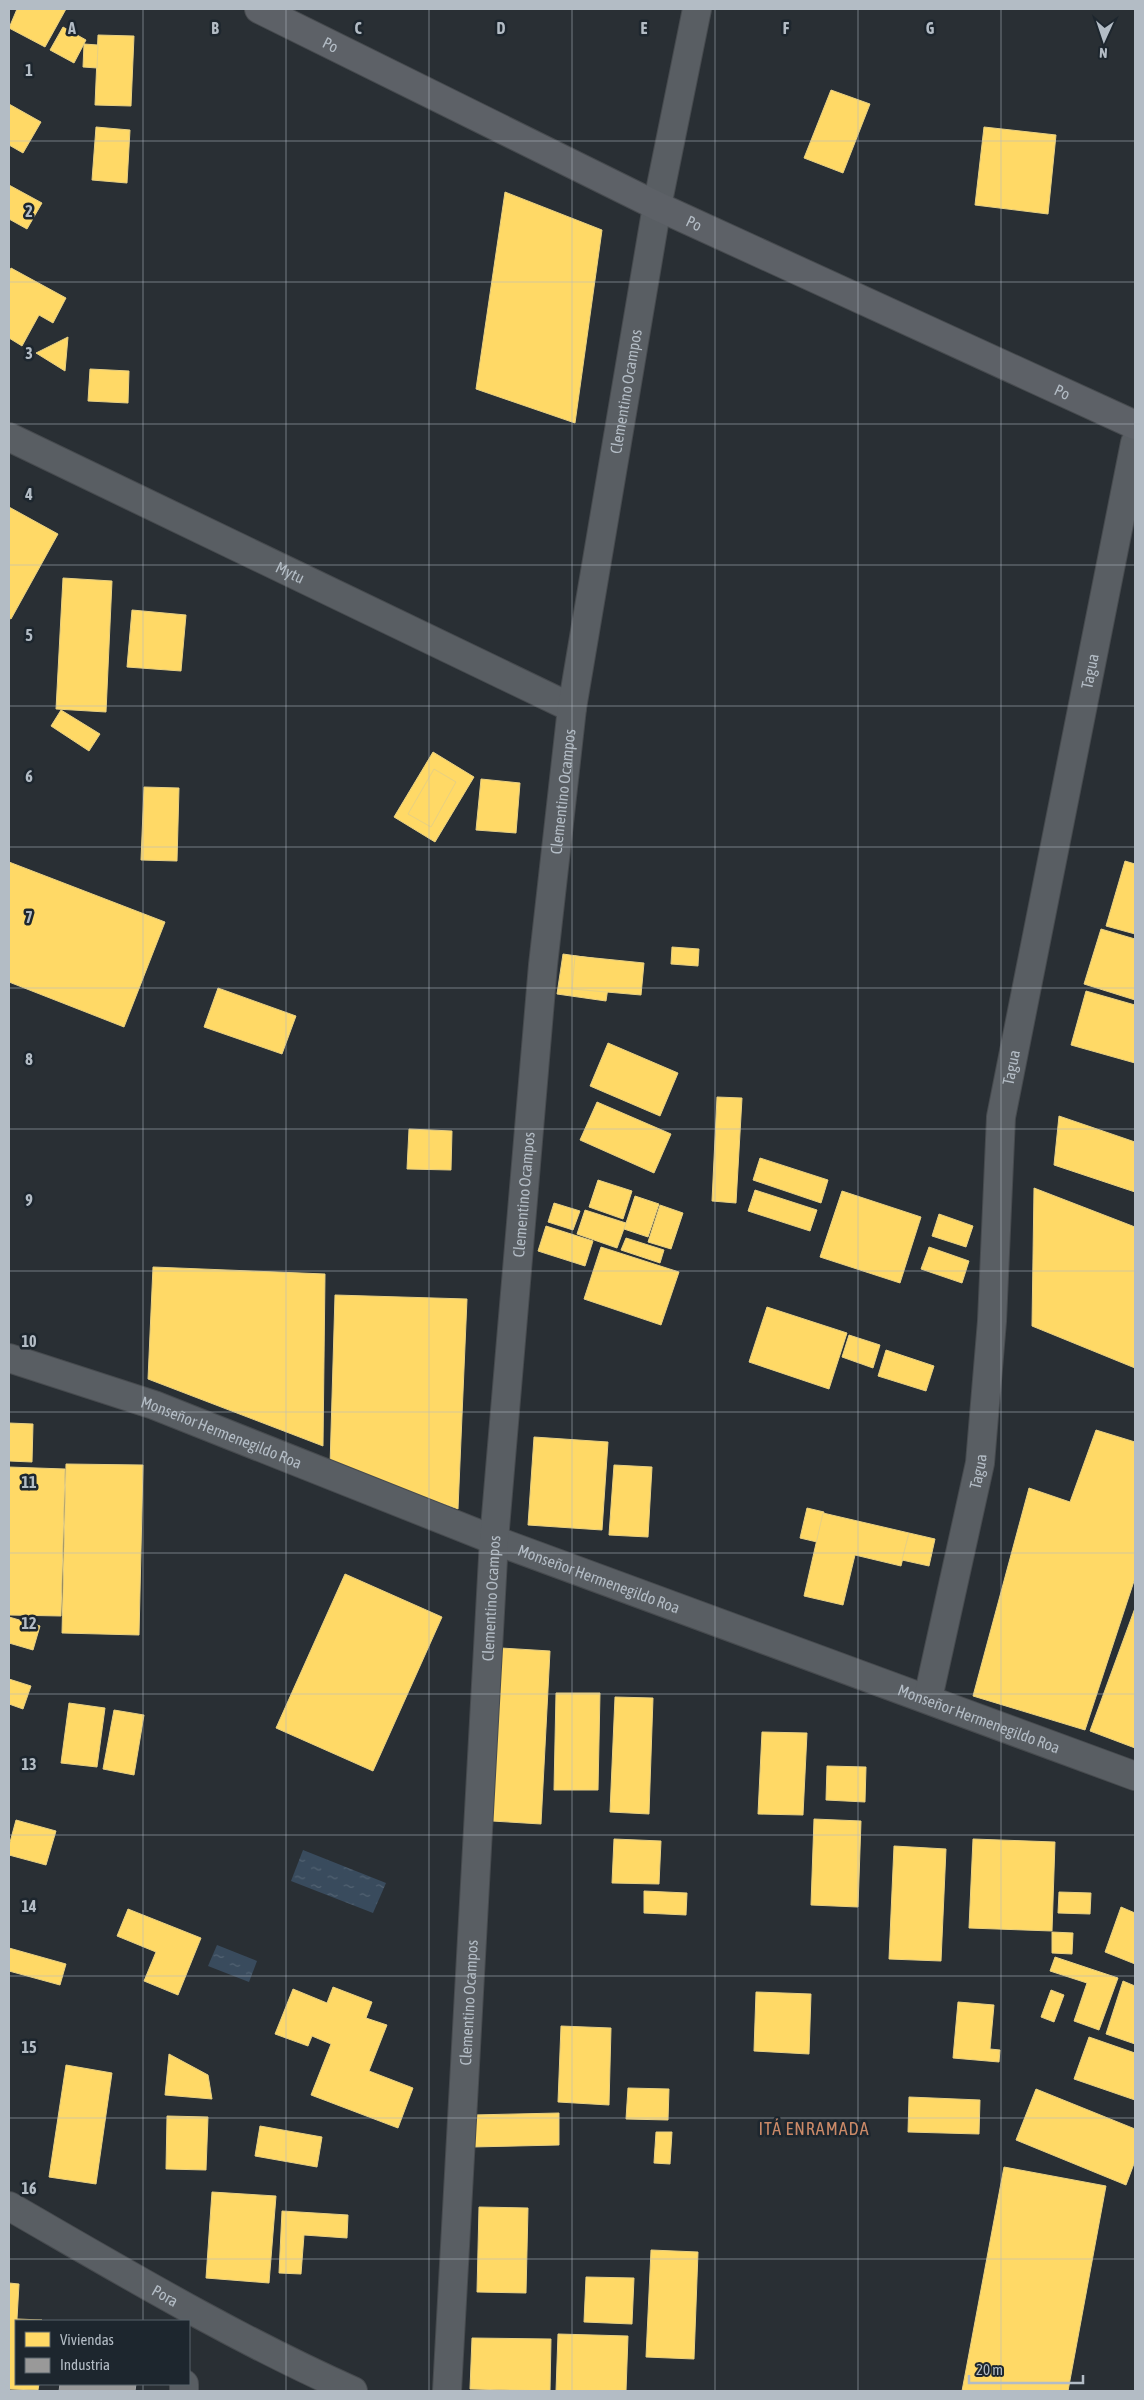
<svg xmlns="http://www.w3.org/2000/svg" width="1144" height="2400" font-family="'Asap Condensed',sans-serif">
  <defs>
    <pattern id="water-ripples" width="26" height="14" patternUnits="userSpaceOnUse" patternTransform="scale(1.25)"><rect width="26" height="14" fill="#394b5d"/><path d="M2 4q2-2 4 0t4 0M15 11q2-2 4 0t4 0" fill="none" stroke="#536373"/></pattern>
  </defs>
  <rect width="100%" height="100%" fill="#292f34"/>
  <g fill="url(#water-ripples)">
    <path d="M 303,1850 L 386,1883 L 373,1913 L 291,1881 Z"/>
    <path d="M 217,1945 L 257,1961 L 249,1982 L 208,1966 Z"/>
  </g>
  <g fill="#ffd966" stroke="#e8d082">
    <path d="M 17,9 L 66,9 L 45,47 L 9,28 Z"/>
    <path d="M 63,27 L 86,40 L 74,63 L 50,50 Z"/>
    <path d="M 98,35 L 134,36 L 131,106 L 95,105 Z"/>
    <path d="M 84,44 L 98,45 L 97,68 L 83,67 Z"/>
    <path d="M 831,90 L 870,104 L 843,173 L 804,158 Z"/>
    <path d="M 9,104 L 41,122 L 23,153 L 9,145 Z"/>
    <path d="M 96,127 L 130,130 L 127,183 L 92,180 Z"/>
    <path d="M 984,127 L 1056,135 L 1048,214 L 975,205 Z"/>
    <path d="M 9,185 L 42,203 L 27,229 L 9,219 Z"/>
    <path d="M 505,192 L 602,230 L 575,423 L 476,389 Z"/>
    <path d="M 11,268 L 66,298 L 53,323 L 39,315 L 22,346 L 9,338 L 9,272 Z"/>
    <path d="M 68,337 L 65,371 L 36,353 Z"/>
    <path d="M 90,369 L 129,371 L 128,403 L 88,401 Z"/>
    <path d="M 9,507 L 58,534 L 11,619 L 9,618 Z"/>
    <path d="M 63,578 L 112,581 L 106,712 L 56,709 Z"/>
    <path d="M 132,610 L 186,615 L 181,671 L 127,667 Z"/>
    <path d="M 61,710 L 100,734 L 89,751 L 51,726 Z"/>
    <path d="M 433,752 L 474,777 L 435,842 L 394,817 Z"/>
    <path d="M 434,769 L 456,782 L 431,827 L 408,814 Z"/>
    <path d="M 481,779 L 520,783 L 516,833 L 476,830 Z"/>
    <path d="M 144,787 L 179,788 L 177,861 L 141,860 Z"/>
    <path d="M 1125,861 L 1135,864 L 1135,934 L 1106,926 Z"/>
    <path d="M 9,862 L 165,922 L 124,1027 L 9,982 Z"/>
    <path d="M 1101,929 L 1135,939 L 1135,1000 L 1084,984 Z"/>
    <path d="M 672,947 L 699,949 L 698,966 L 671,964 Z"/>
    <path d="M 563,954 L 612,961 L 606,1001 L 557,994 Z"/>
    <path d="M 575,956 L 644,963 L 641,995 L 572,989 Z"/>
    <path d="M 218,988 L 296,1016 L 282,1054 L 204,1027 Z"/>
    <path d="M 1086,991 L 1135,1005 L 1135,1063 L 1071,1045 Z"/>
    <path d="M 608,1043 L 678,1073 L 660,1116 L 590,1086 Z"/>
    <path d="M 717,1097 L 742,1098 L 736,1203 L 712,1201 Z"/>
    <path d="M 597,1102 L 671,1134 L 654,1173 L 580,1140 Z"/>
    <path d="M 1059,1116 L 1135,1142 L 1135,1192 L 1054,1165 Z"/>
    <path d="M 409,1129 L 452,1131 L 451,1170 L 407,1169 Z"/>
    <path d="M 760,1158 L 828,1180 L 821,1203 L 753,1180 Z"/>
    <path d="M 598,1180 L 632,1191 L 623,1219 L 589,1207 Z"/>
    <path d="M 1034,1188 L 1135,1227 L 1135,1368 L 1032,1326 Z"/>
    <path d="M 755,1190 L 817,1210 L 810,1231 L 748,1211 Z"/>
    <path d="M 842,1191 L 921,1217 L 900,1283 L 820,1257 Z"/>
    <path d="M 635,1196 L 659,1204 L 648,1237 L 624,1229 Z"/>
    <path d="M 554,1203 L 580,1211 L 573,1230 L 548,1222 Z"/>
    <path d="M 660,1205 L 683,1213 L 671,1249 L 648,1242 Z"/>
    <path d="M 585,1210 L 626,1223 L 617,1248 L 577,1234 Z"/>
    <path d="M 939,1214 L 973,1226 L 966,1247 L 932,1236 Z"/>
    <path d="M 546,1226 L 593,1241 L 585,1266 L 538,1251 Z"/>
    <path d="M 626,1238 L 664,1250 L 660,1263 L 621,1250 Z"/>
    <path d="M 601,1247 L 679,1272 L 661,1325 L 584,1299 Z"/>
    <path d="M 929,1247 L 969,1261 L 962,1283 L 921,1269 Z"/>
    <path d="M 153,1267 L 325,1274 L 323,1446 L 148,1379 Z"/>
    <path d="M 335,1295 L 467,1299 L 458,1509 L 330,1466 Z"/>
    <path d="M 767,1307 L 847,1333 L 829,1389 L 749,1362 Z"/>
    <path d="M 849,1335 L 880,1345 L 873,1368 L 842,1357 Z"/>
    <path d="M 886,1350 L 934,1366 L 926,1391 L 878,1376 Z"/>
    <path d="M 9,1423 L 33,1424 L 32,1462 L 9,1461 Z"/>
    <path d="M 1096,1430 L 1135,1442 L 1135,1578 L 1085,1730 L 973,1696 L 1029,1488 L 1070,1502 Z"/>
    <path d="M 534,1437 L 608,1442 L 602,1530 L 528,1525 Z"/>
    <path d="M 66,1464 L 143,1465 L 139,1635 L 62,1633 Z"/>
    <path d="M 614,1465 L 652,1467 L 648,1537 L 609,1535 Z"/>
    <path d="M 9,1467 L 65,1469 L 61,1616 L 9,1615 Z"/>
    <path d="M 807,1508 L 824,1512 L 817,1542 L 800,1538 Z"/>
    <path d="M 823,1513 L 909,1533 L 901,1566 L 855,1555 L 843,1605 L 804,1596 Z"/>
    <path d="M 909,1533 L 935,1539 L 929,1566 L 902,1560 Z"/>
    <path d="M 345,1574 L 442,1617 L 373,1771 L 276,1728 Z"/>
    <path d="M 1135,1608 L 1135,1748 L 1090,1731 Z"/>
    <path d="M 9,1617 L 40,1626 L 33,1650 L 9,1643 Z"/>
    <path d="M 501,1648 L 550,1651 L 541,1824 L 492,1821 Z"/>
    <path d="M 9,1679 L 31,1686 L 23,1709 L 9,1704 Z"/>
    <path d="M 556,1693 L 600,1693 L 598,1790 L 554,1790 Z"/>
    <path d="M 615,1697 L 653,1698 L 649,1814 L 610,1812 Z"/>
    <path d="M 69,1703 L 105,1708 L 97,1767 L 61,1763 Z"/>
    <path d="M 114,1710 L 144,1715 L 134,1775 L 103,1769 Z"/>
    <path d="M 762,1732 L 807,1733 L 803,1815 L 758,1814 Z"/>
    <path d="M 827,1766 L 866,1767 L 865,1802 L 826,1800 Z"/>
    <path d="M 814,1819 L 861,1821 L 858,1907 L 811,1905 Z"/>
    <path d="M 16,1820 L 56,1831 L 46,1865 L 9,1855 L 9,1846 Z"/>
    <path d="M 614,1839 L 661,1841 L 659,1884 L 612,1883 Z"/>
    <path d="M 973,1839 L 1055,1842 L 1052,1931 L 969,1928 Z"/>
    <path d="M 894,1846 L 946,1849 L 941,1961 L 889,1959 Z"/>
    <path d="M 644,1891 L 687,1893 L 686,1915 L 644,1913 Z"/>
    <path d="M 1059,1892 L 1091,1893 L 1090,1914 L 1058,1913 Z"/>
    <path d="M 1121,1907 L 1135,1913 L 1135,1964 L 1105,1952 Z"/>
    <path d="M 128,1909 L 201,1938 L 178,1995 L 144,1981 L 156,1952 L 117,1936 Z"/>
    <path d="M 1052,1932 L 1073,1933 L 1072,1954 L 1052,1953 Z"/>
    <path d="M 9,1948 L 66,1964 L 60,1985 L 9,1971 Z"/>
    <path d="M 1055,1957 L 1118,1978 L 1099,2030 L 1074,2021 L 1087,1983 L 1050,1971 Z"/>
    <path d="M 1123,1981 L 1135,1986 L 1135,2044 L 1106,2034 Z"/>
    <path d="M 333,1987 L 372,2002 L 366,2018 L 387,2025 L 369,2071 L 413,2088 L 398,2128 L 311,2095 L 331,2044 L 312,2036 L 308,2046 L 275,2034 L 293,1989 L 327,2003 Z"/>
    <path d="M 1051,1990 L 1064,1995 L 1054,2022 L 1041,2017 Z"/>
    <path d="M 756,1992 L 811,1994 L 809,2054 L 754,2051 Z"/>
    <path d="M 958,2002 L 994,2005 L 990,2049 L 1000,2050 L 999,2062 L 953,2058 Z"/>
    <path d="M 561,2026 L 611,2028 L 609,2105 L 558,2102 Z"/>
    <path d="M 1089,2037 L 1135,2053 L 1135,2100 L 1074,2079 Z"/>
    <path d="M 169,2054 L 208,2075 L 212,2099 L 165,2095 Z"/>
    <path d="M 66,2065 L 112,2073 L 96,2184 L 49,2177 Z"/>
    <path d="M 628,2088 L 669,2089 L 668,2120 L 626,2119 Z"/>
    <path d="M 1036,2089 L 1135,2129 L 1135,2161 L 1126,2185 L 1016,2140 Z"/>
    <path d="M 909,2097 L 980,2100 L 979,2134 L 908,2132 Z"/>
    <path d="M 559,2113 L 559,2145 L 472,2147 L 472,2115 Z"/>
    <path d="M 167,2116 L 208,2117 L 206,2170 L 166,2169 Z"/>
    <path d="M 260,2126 L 322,2137 L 317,2167 L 255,2156 Z"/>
    <path d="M 656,2132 L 672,2132 L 670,2164 L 654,2163 Z"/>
    <path d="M 1004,2167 L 1106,2186 L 1068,2391 L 962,2391 Z"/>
    <path d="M 212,2192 L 276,2196 L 269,2283 L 206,2278 Z"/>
    <path d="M 479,2207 L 528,2208 L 526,2293 L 477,2292 Z"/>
    <path d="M 282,2211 L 348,2215 L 347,2238 L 304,2235 L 301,2274 L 279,2273 Z"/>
    <path d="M 651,2250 L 698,2252 L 694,2359 L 646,2357 Z"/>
    <path d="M 586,2277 L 634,2278 L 632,2324 L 584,2322 Z"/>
    <path d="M 9,2283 L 19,2284 L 17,2319 L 42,2320 L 16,2321 L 16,2384 L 39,2384 L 38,2390 L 9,2389 Z"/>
    <path d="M 558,2334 L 628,2336 L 626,2391 L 556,2391 Z"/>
    <path d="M 472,2338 L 551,2339 L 550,2391 L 470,2389 Z"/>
  </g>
  <path fill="#999" stroke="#a1a4a6" d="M 60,2384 L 136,2384 L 135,2391 L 59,2391 Z"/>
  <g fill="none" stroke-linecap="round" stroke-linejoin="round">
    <defs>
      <g id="street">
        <path id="s1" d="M 9,437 L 572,708"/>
        <path id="s2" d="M 9,1358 L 154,1405 L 494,1540 L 1135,1776"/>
        <path id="s3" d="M 928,1698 L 980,1463 L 992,1321 L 1001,1117 L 1135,443"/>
        <path id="s4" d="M 9,2206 C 122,2271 234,2338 353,2391"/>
        <path d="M 184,2391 L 184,2384"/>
        <path id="s5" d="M 447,2391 L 494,1540 L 543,965 L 572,708 L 657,206 L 697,9"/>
      </g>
      <g id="secondary">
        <path id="s6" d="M 259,9 L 657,206 L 1135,425"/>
      </g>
    </defs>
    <use href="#street" stroke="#474b4f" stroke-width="30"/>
    <use href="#secondary" stroke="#474b4f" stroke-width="30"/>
    <use href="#street" stroke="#595e63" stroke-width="28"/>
    <use href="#secondary" stroke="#5d6167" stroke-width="28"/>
  </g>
  <path fill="none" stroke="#b3bcc5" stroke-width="1" stroke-opacity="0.55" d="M 143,9 L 143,2321M 286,9 L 286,2391M 429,9 L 429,2391M 572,9 L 572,2391M 715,9 L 715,2391M 858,9 L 858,2391M 1001,9 L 1001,2391M 9,141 L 1135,141M 9,282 L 1135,282M 9,424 L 1135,424M 9,565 L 1135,565M 9,706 L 1135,706M 9,847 L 1135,847M 9,988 L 1135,988M 9,1129 L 1135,1129M 9,1271 L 1135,1271M 9,1412 L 1135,1412M 9,1553 L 1135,1553M 9,1694 L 1135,1694M 9,1835 L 1135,1835M 9,1976 L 1135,1976M 9,2118 L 1135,2118M 9,2259 L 1135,2259M 143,2384 L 143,2391"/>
  <g text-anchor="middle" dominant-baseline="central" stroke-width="5" stroke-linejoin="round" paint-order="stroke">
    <g font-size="16" fill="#b3bcc5" stroke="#1d262e">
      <text stroke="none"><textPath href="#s6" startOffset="80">Po</textPath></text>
      <text stroke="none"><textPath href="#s6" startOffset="485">Po</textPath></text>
      <text stroke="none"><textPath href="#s5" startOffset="2009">Clementino Ocampos</textPath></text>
      <text stroke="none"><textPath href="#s6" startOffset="890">Po</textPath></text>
      <text stroke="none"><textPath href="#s1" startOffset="312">Mytu</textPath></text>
      <text stroke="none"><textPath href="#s3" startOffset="1042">Tagua</textPath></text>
      <text stroke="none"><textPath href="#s5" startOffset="1604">Clementino Ocampos</textPath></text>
      <text stroke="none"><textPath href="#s3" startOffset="638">Tagua</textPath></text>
      <text stroke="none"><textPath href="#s5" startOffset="1199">Clementino Ocampos</textPath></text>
      <text stroke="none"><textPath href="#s2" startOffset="225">Monseñor Hermenegildo Roa</textPath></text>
      <text stroke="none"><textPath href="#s3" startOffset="232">Tagua</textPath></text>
      <text stroke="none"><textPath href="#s2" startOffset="630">Monseñor Hermenegildo Roa</textPath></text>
      <text stroke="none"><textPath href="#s5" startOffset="794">Clementino Ocampos</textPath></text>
      <text stroke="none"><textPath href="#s2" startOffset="1035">Monseñor Hermenegildo Roa</textPath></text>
      <text stroke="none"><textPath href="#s5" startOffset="389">Clementino Ocampos</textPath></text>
      <text stroke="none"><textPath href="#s4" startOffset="180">Pora</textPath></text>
    </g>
    <g font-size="18" letter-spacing="1" fill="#cb8a68" stroke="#1d262e">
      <text x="814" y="2128">ITÁ ENRAMADA</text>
    </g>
  </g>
  <g font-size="16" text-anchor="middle" font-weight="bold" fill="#b3bcc5" stroke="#1d262e" stroke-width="5" stroke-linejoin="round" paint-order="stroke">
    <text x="72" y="34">A</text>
    <text x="215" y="34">B</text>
    <text x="358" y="34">C</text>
    <text x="501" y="34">D</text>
    <text x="644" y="34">E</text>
    <text x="786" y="34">F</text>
    <text x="930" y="34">G</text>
    <text x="29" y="76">1</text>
    <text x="29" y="217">2</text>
    <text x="29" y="359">3</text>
    <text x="29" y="500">4</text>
    <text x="29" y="641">5</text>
    <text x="29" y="782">6</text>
    <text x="29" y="923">7</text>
    <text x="29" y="1065">8</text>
    <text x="29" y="1206">9</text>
    <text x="29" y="1347">10</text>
    <text x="29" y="1488">11</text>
    <text x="29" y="1629">12</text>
    <text x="29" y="1770">13</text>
    <text x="29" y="1912">14</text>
    <text x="29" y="2053">15</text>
    <text x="29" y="2194">16</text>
  </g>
  <rect width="1144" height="2400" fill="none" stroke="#b3bcc5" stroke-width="20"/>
  <rect x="15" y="2320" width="175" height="65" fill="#1d262e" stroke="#59626a"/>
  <rect x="25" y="2332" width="25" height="15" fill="#ffd966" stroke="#59626a"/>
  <text x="60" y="2345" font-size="15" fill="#b3bcc5">Viviendas</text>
  <rect x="25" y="2358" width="25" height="15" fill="#999999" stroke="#59626a"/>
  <text x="60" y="2370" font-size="15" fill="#b3bcc5">Industria</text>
  <g transform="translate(1104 40) rotate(183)" stroke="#1d262e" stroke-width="4" paint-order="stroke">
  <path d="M0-4L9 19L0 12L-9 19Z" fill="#b3bcc5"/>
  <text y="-8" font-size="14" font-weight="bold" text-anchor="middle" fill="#b3bcc5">N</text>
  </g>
  <path d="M969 2375v8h114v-8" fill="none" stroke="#b3bcc5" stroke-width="2.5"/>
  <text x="976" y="2375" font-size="15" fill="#b3bcc5" stroke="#1d262e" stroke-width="4" paint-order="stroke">20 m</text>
</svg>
